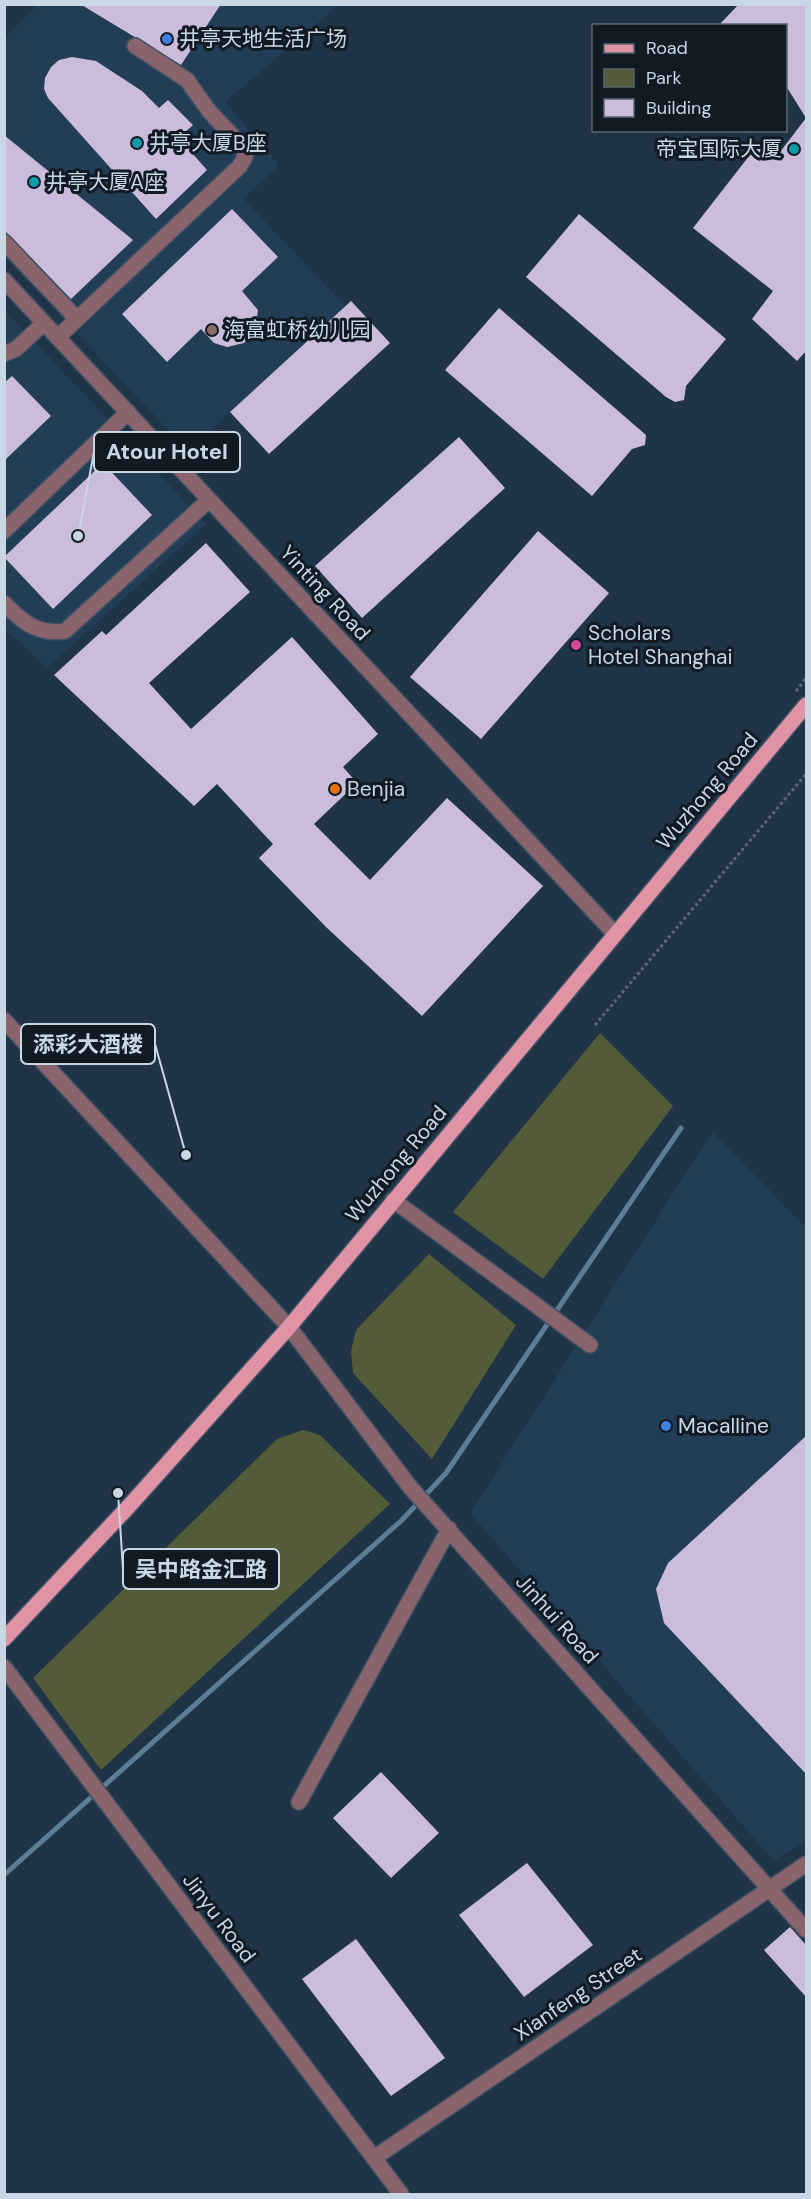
<svg xmlns="http://www.w3.org/2000/svg" width="811" height="2199" font-family="'DM Sans','Noto Sans SC',sans-serif">
  <rect width="100%" height="100%" fill="#1f3447"/>
  <g fill="#223d56">
    <path d="M 38,5 L 339,5 L 225,102 L 279,165 L 244,199 L 345,306 L 188,451 L 5,257 L 5,38 Z"/>
    <path d="M 4,309 L 206,524 L 47,668 L 5,629 Z"/>
    <path d="M 712,1132 L 806,1227 L 806,1839 L 774,1861 L 470,1513 Z"/>
  </g>
  <g fill="#545b38">
    <path d="M 600,1033 L 673,1106 L 543,1279 L 453,1212 Z"/>
    <path d="M 429,1254 L 516,1325 L 432,1459 L 353,1373 L 351,1351 L 356,1330 Z"/>
    <path d="M 303,1430 L 320,1435 L 390,1504 L 101,1770 L 33,1678 L 277,1439 Z"/>
  </g>
  <g fill="none" stroke-linecap="round" stroke-linejoin="round">
    <path stroke="#5d7d97" stroke-width="5" d="M 4,1875 L 402,1520 L 446,1473 L 681,1128"/>
  </g>
  <g fill="#cabcda">
    <path d="M 80,4 L 221,4 L 181,65 Z"/>
    <path d="M 739,4 L 807,4 L 807,350 L 797,361 L 752,319 L 773,291 L 693,228 L 760,142 L 777,156 L 806,118 L 786,86 L 786,26 L 718,26 Z"/>
    <path d="M 72,57 L 96,61 L 142,91 L 159,108 L 168,100 L 193,125 L 184,133 L 192,153 L 207,170 L 156,219 L 48,98 L 44,89 L 45,78 L 51,67 L 59,60 Z"/>
    <path d="M 4,135 L 133,240 L 71,299 L 4,230 Z"/>
    <path d="M 232,209 L 278,257 L 242,291 L 258,310 L 255,331 L 244,343 L 227,347 L 214,343 L 201,329 L 167,362 L 122,314 Z"/>
    <path d="M 579,214 L 726,339 L 686,386 L 684,400 L 675,402 L 666,397 L 526,277 Z"/>
    <path d="M 351,301 L 390,343 L 269,454 L 230,412 Z"/>
    <path d="M 499,308 L 646,435 L 645,445 L 632,449 L 592,496 L 445,370 Z"/>
    <path d="M 12,376 L 51,416 L 4,461 L 4,383 Z"/>
    <path d="M 459,437 L 505,488 L 362,618 L 315,566 Z"/>
    <path d="M 103,463 L 152,515 L 53,609 L 4,557 Z"/>
    <path d="M 538,531 L 609,593 L 481,739 L 410,677 Z"/>
    <path d="M 206,543 L 250,592 L 149,683 L 191,729 L 292,637 L 378,734 L 343,767 L 357,783 L 314,824 L 370,880 L 447,798 L 543,886 L 422,1016 L 326,927 L 259,858 L 273,844 L 217,784 L 194,806 L 54,675 L 102,631 L 106,635 Z"/>
    <path d="M 807,1435 L 807,1775 L 664,1623 L 656,1589 L 668,1563 Z"/>
    <path d="M 381,1772 L 439,1833 L 391,1878 L 333,1818 Z"/>
    <path d="M 527,1863 L 593,1945 L 524,1997 L 459,1915 Z"/>
    <path d="M 790,1927 L 807,1946 L 807,1998 L 764,1950 Z"/>
    <path d="M 356,1939 L 445,2058 L 391,2096 L 302,1979 Z"/>
  </g>
  <g fill="none" stroke-linecap="round" stroke-linejoin="round">
    <defs>
      <g id="minor">
        <path d="M 4,242 L 77,319"/>
        <path d="M 4,280 L 615,934"/>
        <path d="M 58,337 L 240,166 L 245,157 L 244,148 L 209,111 L 187,80 L 135,46"/>
        <path d="M 4,354 L 16,349 L 44,323"/>
        <path d="M 4,531 L 128,412"/>
        <path d="M 4,603 C 22,622 38,635 65,631 L 209,500"/>
        <path d="M 4,1020 L 289,1327 L 410,1487 L 806,1930"/>
        <path d="M 393,1200 L 590,1345"/>
        <path d="M 4,1667 L 401,2194"/>
        <path d="M 299,1802 L 449,1529"/>
        <path d="M 374,2158 L 806,1864"/>
      </g>
      <path id="major" d="M 4,1639 L 130,1505 L 289,1327 L 806,705"/>
    </defs>
    <use href="#minor" stroke="#3e5163" stroke-width="18"/>
    <use href="#major" stroke="#3e5163" stroke-width="18"/>
    <g stroke="#586a7b" stroke-width="3" stroke-dasharray="3 3" stroke-linecap="butt">
      <path d="M 796,691 L 806,678"/>
      <path d="M 595,1025 L 806,774"/>
    </g>
    <use href="#minor" stroke="#8a646c" stroke-width="15"/>
    <use href="#major" stroke="#e193a6" stroke-width="15"/>
  </g>
  <g fill="#3f7fe0" stroke="#111b24" stroke-width="2">
    <circle cx="167" cy="39" r="6"/>
    <circle cx="666" cy="1426" r="6"/>
  </g>
  <g fill="#0f9aa8" stroke="#111b24" stroke-width="2">
    <circle cx="137" cy="143" r="6"/>
    <circle cx="794" cy="149" r="6"/>
    <circle cx="34" cy="182" r="6"/>
  </g>
  <circle fill="#8d6e63" stroke="#111b24" stroke-width="2" cx="212" cy="330" r="6"/>
  <circle fill="#d1479c" stroke="#111b24" stroke-width="2" cx="576" cy="645" r="6"/>
  <circle fill="#e8710a" stroke="#111b24" stroke-width="2" cx="335" cy="789" r="6"/>
  <g text-anchor="middle" dominant-baseline="central" stroke-width="6" stroke-linejoin="round" paint-order="stroke">
    <g font-size="21" fill="#c9d6e3" stroke="#111b24" text-anchor="start">
      <text x="179" y="39">井亭天地生活广场</text>
      <text x="149" y="143">井亭大厦B座</text>
      <text x="782" y="149" text-anchor="end">帝宝国际大厦</text>
      <text x="46" y="182">井亭大厦A座</text>
      <text x="224" y="330">海富虹桥幼儿园</text>
      <text x="588" y="633">Scholars<tspan x="588" dy="24">Hotel Shanghai</tspan></text>
      <text x="347" y="789">Benjia</text>
      <text x="678" y="1426">Macalline</text>
    </g>
    <g font-size="21" fill="#c9d6e3" stroke="#111b24">
      <text transform="translate(325 593) rotate(47)">Yinting Road</text>
      <text transform="translate(707 791) rotate(-50)">Wuzhong Road</text>
      <text transform="translate(396 1164) rotate(-50)">Wuzhong Road</text>
      <text transform="translate(557 1619) rotate(48)">Jinhui Road</text>
      <text transform="translate(219 1918) rotate(53)">Jinyu Road</text>
      <text transform="translate(578 1994) rotate(-34)">Xianfeng Street</text>
    </g>
  </g>
  <path fill="none" stroke="#c9d6e3" stroke-width="2" d="M78 536L94 452M186 1155L155 1044M118 1493L123 1569"/>
  <g fill="#c9d6e3" stroke="#111b24" stroke-width="2">
    <circle cx="78" cy="536" r="6"/>
    <circle cx="186" cy="1155" r="6"/>
    <circle cx="118" cy="1493" r="6"/>
  </g>
  <g fill="#111b24" stroke="#c9d6e3" stroke-width="2">
    <rect x="94" y="432" width="146" height="40" rx="6"/>
    <rect x="21" y="1024" width="134" height="40" rx="6"/>
    <rect x="123" y="1549" width="156" height="40" rx="6"/>
  </g>
  <g font-size="22" text-anchor="middle" font-weight="bold" fill="#c9d6e3">
    <text x="167" y="459">Atour Hotel</text>
    <text x="88" y="1052">添彩大酒楼</text>
    <text x="201" y="1577">吴中路金汇路</text>
  </g>
  <rect width="811" height="2199" fill="none" stroke="#c9d6e3" stroke-width="12"/>
  <rect x="592" y="24" width="195" height="108" fill="#111b24" stroke="#5b6670" stroke-width="1.5"/>
  <rect x="604" y="44" width="30" height="9" fill="#e193a6" stroke="#5b6670" stroke-width="1.5"/>
  <text x="646" y="54" font-size="18" fill="#c9d6e3">Road</text>
  <rect x="604" y="69" width="30" height="18" fill="#545b38" stroke="#5b6670" stroke-width="1.5"/>
  <text x="646" y="84" font-size="18" fill="#c9d6e3">Park</text>
  <rect x="604" y="99" width="30" height="18" fill="#cabcda" stroke="#5b6670" stroke-width="1.5"/>
  <text x="646" y="114" font-size="18" fill="#c9d6e3">Building</text>
</svg>
